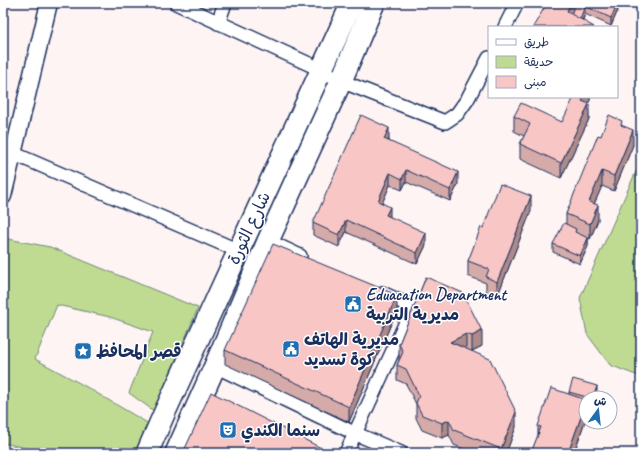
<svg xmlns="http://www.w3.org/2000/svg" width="644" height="456" font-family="Caveat,'Playpen Sans Arabic',sans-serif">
  <rect width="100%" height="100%" fill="#fef4f3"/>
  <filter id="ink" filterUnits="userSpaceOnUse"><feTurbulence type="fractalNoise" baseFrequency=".025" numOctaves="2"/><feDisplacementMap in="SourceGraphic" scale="8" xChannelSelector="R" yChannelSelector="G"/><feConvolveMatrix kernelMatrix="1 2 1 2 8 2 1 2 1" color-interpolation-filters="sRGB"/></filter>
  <g filter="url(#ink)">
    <path fill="#fce6e5" d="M 354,433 L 401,453 L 347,453 Z"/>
    <g fill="#bfdb92" stroke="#6d8578">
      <path d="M 641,160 L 641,377 L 610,365 L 587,334 L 580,298 Z"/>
      <path d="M 3,238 L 50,247 L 198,308 L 154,411 L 129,393 L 153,332 L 110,317 L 57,305 L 35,359 L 83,385 L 149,424 L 137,453 L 49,453 L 3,443 Z"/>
    </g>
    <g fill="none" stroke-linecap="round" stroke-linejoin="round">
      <defs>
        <g id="minor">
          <path d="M 176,3 L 322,70 L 341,81 L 445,122 L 457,114 L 467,100 L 489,58"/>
          <path d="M 218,23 L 225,3"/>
          <path d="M 505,27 L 517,3"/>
          <path d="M 3,149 L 239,251"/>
          <path d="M 268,241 L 300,256"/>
          <path d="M 215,366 L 354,433 L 401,453"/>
          <path d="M 346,453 L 413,307 L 382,293"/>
        </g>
        <path id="tertiary" d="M 3,196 L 49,3"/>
        <g id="primary">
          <path d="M 147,453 L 164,414 L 352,3"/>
          <path d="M 176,453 L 215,366 L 268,241 L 341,81 L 374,3"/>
        </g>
      </defs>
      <use href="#minor" stroke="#1b2f5e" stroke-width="16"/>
      <use href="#tertiary" stroke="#1b2f5e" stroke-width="19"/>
      <use href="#primary" stroke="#1b2f5e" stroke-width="24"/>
      <use href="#minor" stroke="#fff" stroke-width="13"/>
      <use href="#tertiary" stroke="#fff" stroke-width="16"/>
      <use href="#primary" stroke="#fff" stroke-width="21"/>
    </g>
    <g fill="#d5aba9" stroke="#1b2f5e">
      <path d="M 547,3 L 618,3 L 618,10 L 611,26 L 585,14 L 583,20 Z"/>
      <path d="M 590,97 L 590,100 L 588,104 L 589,119 L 561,178 L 520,159 L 520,144 L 524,136 L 514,131 L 514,116 L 562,122 Z"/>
      <path d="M 622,125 L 633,145 L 614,191 L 602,186 L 594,204 L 598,220 L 590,239 L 588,238 L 588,246 L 580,264 L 553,252 L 553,244 L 566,224 L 566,214 L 601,136 Z"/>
      <path d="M 389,139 L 389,141 L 458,184 L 450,201 L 406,182 L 402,190 L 390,185 L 382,203 L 390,217 L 426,245 L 417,264 L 346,232 L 339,247 L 313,235 L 313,223 Z"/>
      <path d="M 531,211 L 497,297 L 486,292 L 486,283 L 468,276 L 468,261 L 483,228 Z"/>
      <path d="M 426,277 L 482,346 L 472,351 L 516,427 L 506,453 L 474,453 L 454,445 L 449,435 L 442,438 L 422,430 L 416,418 L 416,404 L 406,384 L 397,380 L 397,365 L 399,360 L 399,344 Z"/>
      <path d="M 397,310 L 349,422 L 225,364 L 225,350 Z"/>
      <path d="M 569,392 L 597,394 L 596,398 L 586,398 L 586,418 L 574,453 L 531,453 L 538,436 L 538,426 L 569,394 Z"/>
    </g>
    <g fill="#ae8b8a" stroke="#1b2f5e">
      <path d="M 571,3 L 580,3 L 571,15 L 567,11 Z"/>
      <path d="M 618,3 L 618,10 L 611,26 L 611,18 Z"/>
      <path d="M 585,6 L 585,14 L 579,27 L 579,19 Z"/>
      <path d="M 584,97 L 590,97 L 590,100 L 582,116 L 582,101 Z"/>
      <path d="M 589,104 L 589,119 L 561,178 L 561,163 Z"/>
      <path d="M 389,128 L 389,139 L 384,151 L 384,139 Z"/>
      <path d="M 633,130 L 633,145 L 614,191 L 614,176 Z"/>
      <path d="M 406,170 L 406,182 L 402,190 L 402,179 Z"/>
      <path d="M 602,171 L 602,186 L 589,216 L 589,202 Z"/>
      <path d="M 458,172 L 458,184 L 450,201 L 450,190 Z"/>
      <path d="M 390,173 L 390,185 L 378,213 L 378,201 Z"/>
      <path d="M 531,196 L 531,211 L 497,297 L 497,282 Z"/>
      <path d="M 598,205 L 598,220 L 590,239 L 590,224 Z"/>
      <path d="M 390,207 L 390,218 L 386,215 Z"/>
      <path d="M 346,220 L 346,232 L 339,247 L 339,235 Z"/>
      <path d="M 426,233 L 426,245 L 417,264 L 417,253 Z"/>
      <path d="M 588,238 L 588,246 L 580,264 L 580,256 Z"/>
      <path d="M 397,295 L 397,310 L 349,422 L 349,407 Z"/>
      <path d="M 482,331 L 482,346 L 472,351 L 472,336 Z"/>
      <path d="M 466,334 L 466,349 L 450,342 Z"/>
      <path d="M 597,386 L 597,394 L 596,398 L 593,398 Z"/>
      <path d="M 586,403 L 586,418 L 574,453 L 568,453 Z"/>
      <path d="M 516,412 L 516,427 L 506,453 L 501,453 L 501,449 Z"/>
      <path d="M 449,420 L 449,435 L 442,438 L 442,423 Z"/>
    </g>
    <g fill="#f8c7c5" stroke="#1b2f5e">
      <path d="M 547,3 L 571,3 L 567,11 L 594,27 L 533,27 Z"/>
      <path d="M 576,3 L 618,3 L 611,18 L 585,6 L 580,19 L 571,14 Z"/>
      <path d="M 574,97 L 584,97 L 582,101 L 589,104 L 561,163 L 520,144 L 530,124 L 514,116 L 521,103 L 562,122 Z"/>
      <path d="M 361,115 L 389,128 L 384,139 L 458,172 L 450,190 L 406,170 L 402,179 L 390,173 L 378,201 L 390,207 L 386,215 L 426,233 L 417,253 L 346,220 L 339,235 L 313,223 Z"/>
      <path d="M 609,115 L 622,121 L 621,125 L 633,130 L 614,176 L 602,171 L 589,202 L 598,205 L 590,224 L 566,214 L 598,135 L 601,136 Z"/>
      <path d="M 500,184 L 531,196 L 497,282 L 486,277 L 489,269 L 468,261 L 481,227 L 483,228 Z"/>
      <path d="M 564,223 L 576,229 L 575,232 L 588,238 L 580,256 L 553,244 Z"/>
      <path d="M 273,244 L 397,295 L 349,407 L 225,350 Z"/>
      <path d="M 426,277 L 463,293 L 482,331 L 472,336 L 466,334 L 450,342 L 490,359 L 516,412 L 501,449 L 454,430 L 449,420 L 442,423 L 422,415 L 416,403 L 419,396 L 406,369 L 397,365 L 403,352 L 399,344 Z"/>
      <path d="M 573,379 L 597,386 L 593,398 L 590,398 L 569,392 Z"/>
      <path d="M 551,388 L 586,400 L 586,403 L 568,453 L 531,453 L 541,427 L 538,426 Z"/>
      <path d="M 211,392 L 327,451 L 326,453 L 183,453 Z"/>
    </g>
  </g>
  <defs>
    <symbol id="civic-square" viewBox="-11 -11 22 22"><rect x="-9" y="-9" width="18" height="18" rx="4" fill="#1f6fb2" stroke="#fff"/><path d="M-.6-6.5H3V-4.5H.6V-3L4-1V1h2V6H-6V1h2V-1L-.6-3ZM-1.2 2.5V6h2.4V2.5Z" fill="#fff"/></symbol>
    <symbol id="sight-square" viewBox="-11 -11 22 22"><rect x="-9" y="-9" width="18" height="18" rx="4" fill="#1f6fb2" stroke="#fff"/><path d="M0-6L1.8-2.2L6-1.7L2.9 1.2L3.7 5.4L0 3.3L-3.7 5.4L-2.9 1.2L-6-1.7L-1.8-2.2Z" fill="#fff"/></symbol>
    <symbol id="theatre-square" viewBox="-11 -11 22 22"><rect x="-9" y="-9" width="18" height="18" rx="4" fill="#1f6fb2" stroke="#fff"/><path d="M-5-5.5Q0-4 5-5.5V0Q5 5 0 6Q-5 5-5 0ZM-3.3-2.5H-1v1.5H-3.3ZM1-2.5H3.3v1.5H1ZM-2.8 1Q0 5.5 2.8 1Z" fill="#fff"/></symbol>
  </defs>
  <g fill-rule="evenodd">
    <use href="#civic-square" x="343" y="294" width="20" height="20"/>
    <use href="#civic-square" x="281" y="339" width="20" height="20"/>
    <use href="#sight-square" x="73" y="341" width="20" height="20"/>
    <use href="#theatre-square" x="218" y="420" width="20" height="20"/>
  </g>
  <g text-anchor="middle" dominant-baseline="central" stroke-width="3" stroke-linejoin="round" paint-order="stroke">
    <g font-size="17" fill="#1b2f5e" stroke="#fff">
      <text transform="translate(249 228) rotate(-65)">شارع الثورة</text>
    </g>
    <g font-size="17" font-weight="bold" fill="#1b2f5e" stroke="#fff" text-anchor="start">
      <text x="366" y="294">Eduacation Department<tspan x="366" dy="20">مديرية التربية</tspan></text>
      <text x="304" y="339">مديرية الهاتف<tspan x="304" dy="20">كوة تسديد</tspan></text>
      <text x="96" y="351">قصر المحافظ</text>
      <text x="241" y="430">سنما الكندي</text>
    </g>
  </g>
  <rect width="644" height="456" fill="none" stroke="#fff" stroke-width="16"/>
  <rect x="8" y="8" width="628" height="440" fill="none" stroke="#1b2f5e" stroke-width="1.5" filter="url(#ink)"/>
  <rect x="488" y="26" width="130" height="72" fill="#ffffff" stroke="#a4acbf"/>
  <rect x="496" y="39" width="20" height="6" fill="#ffffff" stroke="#a4acbf"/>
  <text x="524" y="46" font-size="12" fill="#1b2f5e">طريق</text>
  <rect x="496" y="56" width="20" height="12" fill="#bfdb92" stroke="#a4acbf"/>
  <text x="524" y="66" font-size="12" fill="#1b2f5e">حديقة</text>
  <rect x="496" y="76" width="20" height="12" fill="#f8c7c5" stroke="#a4acbf"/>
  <text x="524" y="86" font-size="12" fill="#1b2f5e">مبنى</text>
  <g transform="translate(598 410) rotate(15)"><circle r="19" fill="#ffffff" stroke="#a4acbf"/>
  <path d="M0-3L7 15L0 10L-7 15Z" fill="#1f6fb2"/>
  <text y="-6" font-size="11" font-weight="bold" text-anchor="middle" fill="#1b2f5e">ش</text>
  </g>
</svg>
